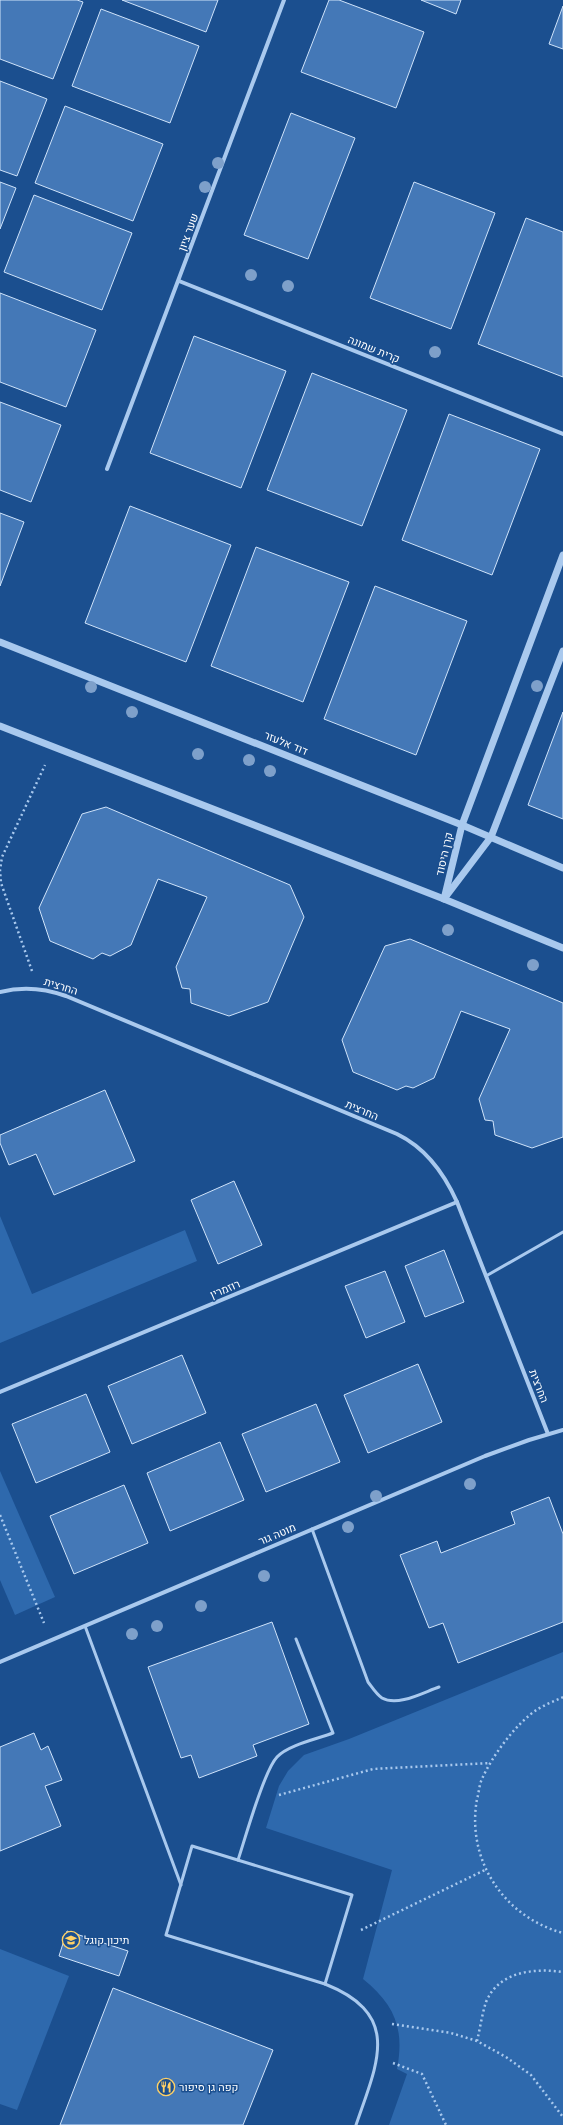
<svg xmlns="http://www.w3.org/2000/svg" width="563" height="2125" font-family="Poppins,Heebo,sans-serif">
  <rect width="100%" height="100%" fill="#1b4f8f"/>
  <g fill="#2e69ad">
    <path d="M 0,1216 L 32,1294 L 185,1230 L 197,1261 L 0,1343 Z"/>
    <path d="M 0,1471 L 55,1597 L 15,1615 L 0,1580 Z"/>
    <path d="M 563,1652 L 563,2125 L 389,2125 L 407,2074 L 397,2069 C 405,2028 394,2004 363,1979 L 392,1870 L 266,1828 L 279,1786 L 288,1771 L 304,1755 L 349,1739 Z"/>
    <path d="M 0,1949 L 69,1976 L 17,2110 L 0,2104 Z"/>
  </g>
  <g fill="#4478b7" stroke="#cfe3fa">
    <path d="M 0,0 L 77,0 L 83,2 L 53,79 L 0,59 Z"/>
    <path d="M 122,0 L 218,0 L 206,32 Z"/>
    <path d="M 329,0 L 339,0 L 424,32 L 396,108 L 301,72 Z"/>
    <path d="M 421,0 L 461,0 L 456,14 Z"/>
    <path d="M 563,6 L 563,49 L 549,44 Z"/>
    <path d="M 101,9 L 199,46 L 170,123 L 72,86 Z"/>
    <path d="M 0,81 L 47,99 L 17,176 L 0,170 Z"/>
    <path d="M 65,106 L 163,144 L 133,221 L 35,183 Z"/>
    <path d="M 291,113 L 355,138 L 308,259 L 244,235 Z"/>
    <path d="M 0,182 L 16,188 L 0,229 Z"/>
    <path d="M 414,182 L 495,213 L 451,329 L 370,298 Z"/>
    <path d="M 34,195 L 132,233 L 102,310 L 4,272 Z"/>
    <path d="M 526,218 L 563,232 L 563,377 L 478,344 Z"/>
    <path d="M 0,293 L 96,330 L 66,407 L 0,382 Z"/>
    <path d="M 194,336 L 286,371 L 241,488 L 150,453 Z"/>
    <path d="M 312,373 L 407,410 L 362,526 L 267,490 Z"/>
    <path d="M 0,402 L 61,425 L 31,502 L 0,490 Z"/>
    <path d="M 449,414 L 540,449 L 492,575 L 402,540 Z"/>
    <path d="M 130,506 L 231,545 L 186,662 L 85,623 Z"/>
    <path d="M 0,513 L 24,522 L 0,586 Z"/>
    <path d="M 256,547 L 349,582 L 303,702 L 211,666 Z"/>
    <path d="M 375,586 L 467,621 L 416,755 L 324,719 Z"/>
    <path d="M 563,712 L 563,819 L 528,805 Z"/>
    <path d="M 106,807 L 290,885 L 304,917 L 268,1002 L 229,1016 L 191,1003 L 190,989 L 182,988 L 176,967 L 207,897 L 158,879 L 131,945 L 110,956 L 102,953 L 93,959 L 50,941 L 39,908 L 82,814 Z"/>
    <path d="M 410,939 L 563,1003 L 563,1137 L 532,1148 L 495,1135 L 493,1121 L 485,1120 L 479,1099 L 510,1029 L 461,1011 L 434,1078 L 413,1088 L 406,1086 L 397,1090 L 353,1072 L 342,1040 L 385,946 Z"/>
    <path d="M 105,1090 L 135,1161 L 54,1195 L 36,1154 L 9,1165 L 0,1143 L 0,1135 Z"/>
    <path d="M 234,1181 L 262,1245 L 218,1264 L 191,1200 Z"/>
    <path d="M 444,1250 L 464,1302 L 425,1317 L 405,1266 Z"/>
    <path d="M 385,1271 L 405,1322 L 366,1338 L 345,1286 Z"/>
    <path d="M 182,1355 L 206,1413 L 132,1444 L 108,1386 Z"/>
    <path d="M 418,1364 L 442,1422 L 368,1453 L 344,1395 Z"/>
    <path d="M 86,1394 L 110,1452 L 36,1483 L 12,1424 Z"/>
    <path d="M 316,1404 L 340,1462 L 266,1492 L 242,1434 Z"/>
    <path d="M 220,1442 L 244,1500 L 170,1531 L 147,1473 Z"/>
    <path d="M 124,1485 L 148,1543 L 74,1574 L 50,1516 Z"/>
    <path d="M 549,1497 L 563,1534 L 563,1622 L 458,1663 L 443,1623 L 429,1628 L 400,1555 L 437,1541 L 441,1553 L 515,1524 L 511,1512 Z"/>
    <path d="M 272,1622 L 309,1724 L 253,1745 L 257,1756 L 199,1778 L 191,1755 L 181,1758 L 148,1667 Z"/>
    <path d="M 34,1733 L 41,1750 L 48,1746 L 62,1780 L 45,1786 L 61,1826 L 0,1851 L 0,1747 Z"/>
    <path d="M 67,1931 L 128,1951 L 119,1976 L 59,1956 Z"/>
    <path d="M 113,1988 L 273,2050 L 243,2125 L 60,2125 Z"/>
  </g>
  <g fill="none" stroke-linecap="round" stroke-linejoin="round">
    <g stroke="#a9c9ee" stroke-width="2.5" stroke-dasharray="2 3" stroke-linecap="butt">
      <path d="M 32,971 L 1,883 L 0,870 L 2,857 L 45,765"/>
      <path d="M 0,1515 L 44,1623"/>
      <path d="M 563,1697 C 555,1701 546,1704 538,1709 C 517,1722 492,1756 482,1779 C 479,1785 479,1793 477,1799 C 466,1860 504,1917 563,1933"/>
      <path d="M 279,1795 L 373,1769 L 490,1763"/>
      <path d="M 361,1930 L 487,1869"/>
      <path d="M 392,2024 L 451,2033 L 477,2041 L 506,2057 L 531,2075 L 563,2117"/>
      <path d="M 477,2041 C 480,2029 482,2014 486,2002 C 499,1971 534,1968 563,1972"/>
      <path d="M 393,2063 L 422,2074 L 446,2125"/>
    </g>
    <g stroke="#a9c9ee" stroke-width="3">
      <path d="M 486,1276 L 563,1232"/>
      <path d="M 312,1529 L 368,1682 C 372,1687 376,1694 382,1698 C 398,1707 424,1692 439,1687"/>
      <path d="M 85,1626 L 181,1885"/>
      <path d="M 192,1846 L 352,1895 L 325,1984 L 166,1935 Z"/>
      <path d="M 238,1860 C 245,1839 264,1771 277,1757 C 288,1745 317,1739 333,1733 L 296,1639"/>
      <path d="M 325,1984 C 403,2015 377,2063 356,2125"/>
    </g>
    <g stroke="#a9c9ee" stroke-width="4">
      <path d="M 179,281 L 563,434"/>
      <path d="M 107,469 L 284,0"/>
      <path d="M 0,992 C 23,986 44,988 66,996 L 397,1134 C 426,1148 444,1173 457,1202 L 548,1434"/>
      <path d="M 0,1392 L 457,1202"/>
      <path d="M 0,1662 L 485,1456 L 529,1440 L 563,1430"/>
    </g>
    <g stroke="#a9c9ee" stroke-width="7">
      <path d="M 0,642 L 462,825 L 563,868"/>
      <path d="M 0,726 L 444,899 L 563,948"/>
      <path d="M 447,895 L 491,837 L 563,651"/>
      <path d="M 444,899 L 462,825 L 563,555"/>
    </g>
  </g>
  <g fill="#7ea0ca">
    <circle cx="218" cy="163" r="6"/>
    <circle cx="205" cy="187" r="6"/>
    <circle cx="251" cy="275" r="6"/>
    <circle cx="288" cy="286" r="6"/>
    <circle cx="435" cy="352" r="6"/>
    <circle cx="537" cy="686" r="6"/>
    <circle cx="91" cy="687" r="6"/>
    <circle cx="132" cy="712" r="6"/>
    <circle cx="198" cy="754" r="6"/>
    <circle cx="249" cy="760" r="6"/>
    <circle cx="270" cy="771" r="6"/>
    <circle cx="448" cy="930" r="6"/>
    <circle cx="533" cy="965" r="6"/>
    <circle cx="470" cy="1484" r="6"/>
    <circle cx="376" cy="1496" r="6"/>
    <circle cx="348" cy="1527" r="6"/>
    <circle cx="264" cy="1576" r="6"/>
    <circle cx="201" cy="1606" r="6"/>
    <circle cx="157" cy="1626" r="6"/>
    <circle cx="132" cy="1634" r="6"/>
  </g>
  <defs>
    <symbol id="school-ring" viewBox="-11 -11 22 22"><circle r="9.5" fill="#1b4f8f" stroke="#ffd166" stroke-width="1.5"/><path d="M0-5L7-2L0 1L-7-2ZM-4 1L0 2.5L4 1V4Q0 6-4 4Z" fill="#ffd166"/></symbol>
    <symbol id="restaurant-ring" viewBox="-11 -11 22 22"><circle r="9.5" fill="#1b4f8f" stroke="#ffd166" stroke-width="1.5"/><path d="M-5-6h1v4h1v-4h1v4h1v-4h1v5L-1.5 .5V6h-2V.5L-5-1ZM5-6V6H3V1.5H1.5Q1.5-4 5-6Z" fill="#ffd166"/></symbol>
  </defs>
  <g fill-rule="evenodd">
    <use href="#school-ring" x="61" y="1930" width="20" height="20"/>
    <use href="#restaurant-ring" x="156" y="2077" width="20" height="20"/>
  </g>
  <g text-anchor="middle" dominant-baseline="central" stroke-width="3" stroke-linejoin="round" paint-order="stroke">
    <g font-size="11" fill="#fff" stroke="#1b4f8f">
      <text transform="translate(188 232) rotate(-70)">שער ציון</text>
      <text transform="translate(374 349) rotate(22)">קרית שמונה</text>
      <text transform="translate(286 743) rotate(22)">דוד אלעזר</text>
      <text transform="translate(444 854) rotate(-77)">קרן היסוד</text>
      <text transform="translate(61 986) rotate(17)">החרצית</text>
      <text transform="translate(362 1110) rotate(23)">החרצית</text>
      <text transform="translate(225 1289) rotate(-23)">רוזמרין</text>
      <text transform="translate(539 1386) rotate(69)">החרצית</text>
      <text transform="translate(277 1534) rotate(-23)">מוטה גור</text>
    </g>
    <g font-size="11" fill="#fff" stroke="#1b4f8f" text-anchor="start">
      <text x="84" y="1940">תיכון קוגל</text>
      <text x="179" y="2087">קפה גן סיפור</text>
    </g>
  </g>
</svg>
